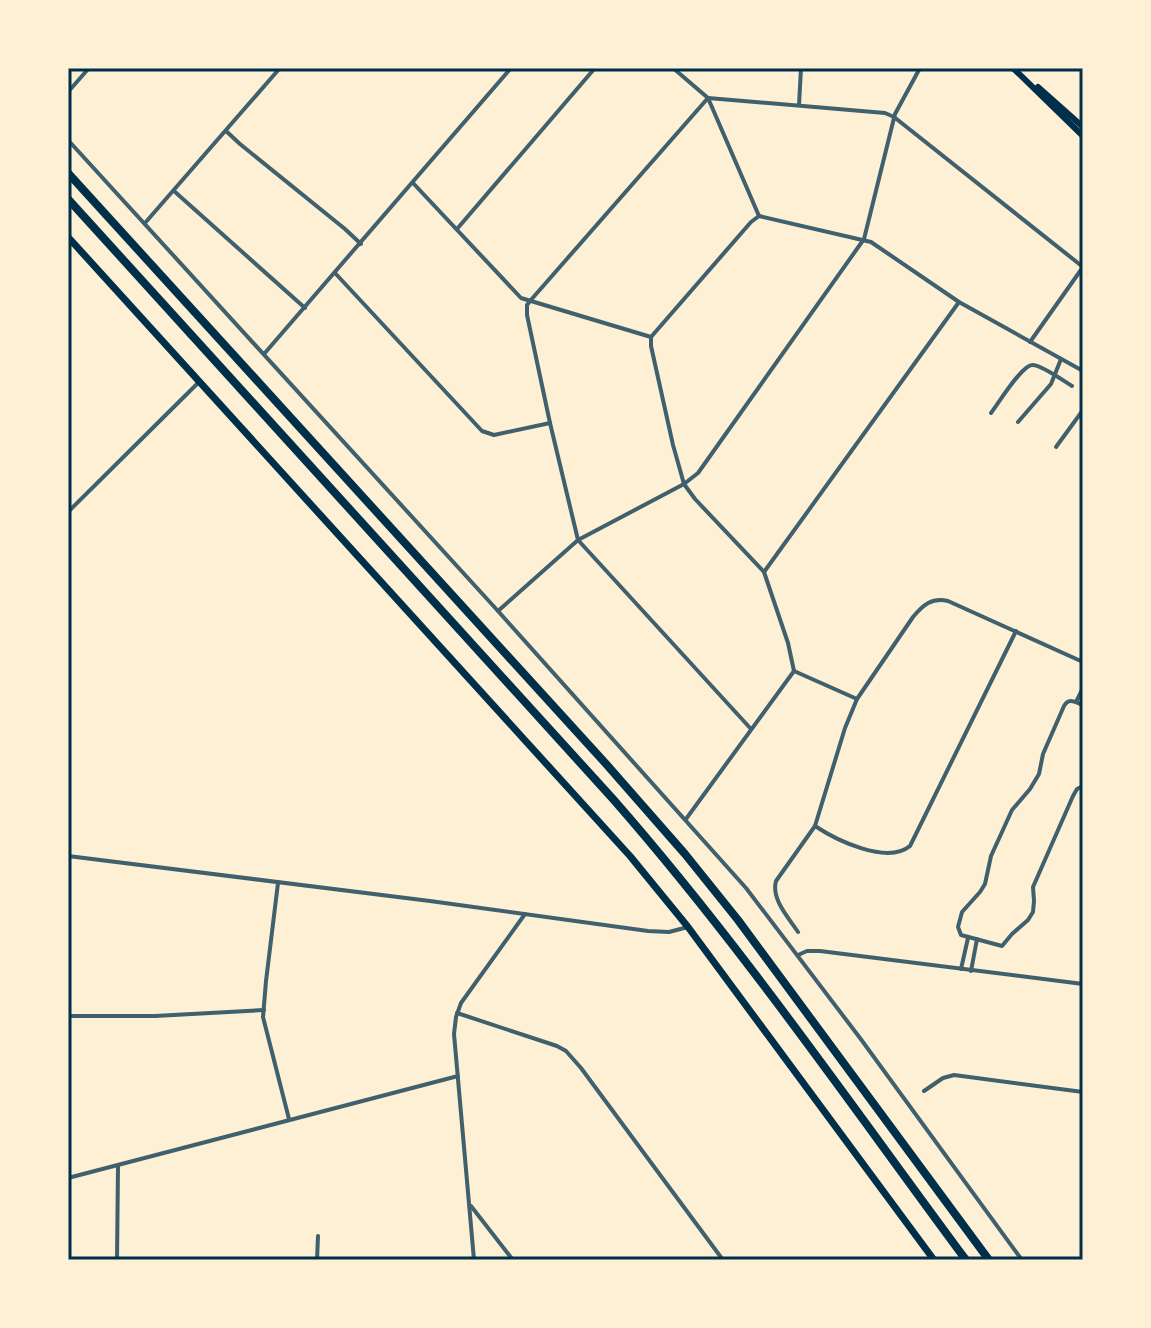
<svg xmlns="http://www.w3.org/2000/svg" width="1151" height="1328" font-family="'Work Sans',sans-serif">
  <rect width="100%" height="100%" fill="#fdf0d5"/>
  <g fill="none" stroke-linecap="round" stroke-linejoin="round">
    <g stroke="#3f606c" stroke-width="4">
      <path d="M 673,68 L 708,98 L 759,216"/>
      <path d="M 68,92 L 89,68"/>
      <path d="M 799,105 L 801,68"/>
      <path d="M 226,131 L 240,144 L 345,229 L 361,244"/>
      <path d="M 68,140 L 498,611 L 746,888 L 860,1038 L 1022,1260"/>
      <path d="M 413,183 L 521,298 L 651,337"/>
      <path d="M 174,191 L 305,308"/>
      <path d="M 145,223 L 280,68"/>
      <path d="M 457,229 L 595,68"/>
      <path d="M 335,273 L 482,431 L 494,435 L 550,423"/>
      <path d="M 1030,342 L 1083,267"/>
      <path d="M 264,354 L 511,68"/>
      <path d="M 991,413 C 998,404 1021,366 1032,365 C 1040,364 1064,381 1072,386"/>
      <path d="M 1018,422 L 1051,384 L 1061,359"/>
      <path d="M 1056,447 L 1083,410"/>
      <path d="M 68,512 L 199,382"/>
      <path d="M 764,572 L 959,302"/>
      <path d="M 498,611 L 578,540 L 684,484 L 698,473 L 864,239 L 895,114 L 920,68"/>
      <path d="M 794,671 L 788,643 L 764,572 L 695,499 L 684,484 L 673,445 L 651,346 L 651,337 L 751,222 L 759,216 L 871,242 L 959,302 L 1083,371"/>
      <path d="M 794,671 L 857,699"/>
      <path d="M 1076,702 L 1083,688"/>
      <path d="M 1083,705 C 1075,702 1069,697 1064,706 L 1043,754 L 1039,774 L 1030,789 L 1012,810 L 991,856 L 985,884 L 980,892 L 962,912 L 958,927 L 961,935 L 1002,946 L 1012,934 L 1028,920 L 1033,912 L 1034,901 L 1033,887 L 1073,796 L 1077,789 L 1083,786"/>
      <path d="M 751,729 L 578,540 L 550,423 L 527,315 L 527,305 L 530,301 L 708,98 L 885,113 L 894,117 L 1083,267"/>
      <path d="M 686,819 L 794,671"/>
      <path d="M 815,826 C 836,840 887,865 910,846 L 1016,631"/>
      <path d="M 68,856 L 430,901 L 648,931 L 669,932 L 688,927"/>
      <path d="M 278,883 L 266,981 L 263,1017 L 289,1119"/>
      <path d="M 798,932 C 788,917 771,899 776,881 L 815,826 L 845,728 L 857,699 L 913,617 C 923,605 932,597 948,601 L 1083,662"/>
      <path d="M 798,955 L 807,951 L 820,951 L 1083,984"/>
      <path d="M 961,969 L 968,938"/>
      <path d="M 971,971 L 977,939"/>
      <path d="M 457,1013 L 557,1046 L 566,1051 L 581,1068 L 723,1260"/>
      <path d="M 68,1016 L 155,1016 L 264,1010"/>
      <path d="M 924,1091 L 943,1078 L 954,1075 L 1083,1092"/>
      <path d="M 68,1178 L 458,1076"/>
      <path d="M 471,1206 L 513,1260"/>
      <path d="M 117,1260 L 118,1166"/>
      <path d="M 317,1260 L 318,1236"/>
      <path d="M 474,1260 L 454,1034 L 456,1017 L 461,1003 L 525,914"/>
    </g>
    <g stroke="#003049" stroke-width="6">
      <path d="M 1013,68 L 1083,136"/>
      <path d="M 1038,87 L 1083,127"/>
    </g>
    <path stroke="#003049" stroke-width="7" d="M 68,237 L 630,856 L 688,927 L 934,1260"/>
    <g stroke="#003049" stroke-width="8">
      <path d="M 68,173 L 607,765 L 685,854 L 738,920 L 989,1260"/>
      <path d="M 68,199 L 613,799 C 741,945 851,1105 966,1260"/>
    </g>
  </g>
  <rect width="1151" height="1328" fill="none" stroke="#fdf0d5" stroke-width="140"/>
  <rect x="70" y="70" width="1011" height="1188" fill="none" stroke="#003049" stroke-width="3"/>
</svg>
